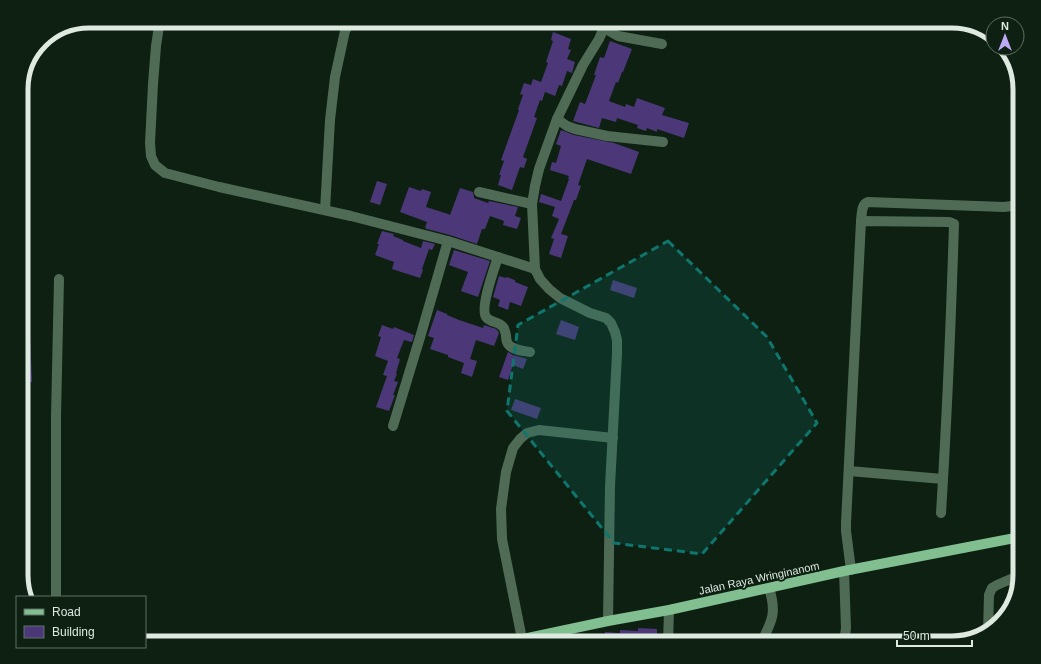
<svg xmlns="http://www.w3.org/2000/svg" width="1041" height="664" font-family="Helvetica,sans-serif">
  <rect width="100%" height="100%" fill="#0d2012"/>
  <g fill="#4c3879">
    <path d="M 553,32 L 571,39 L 568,49 L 571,50 L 567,59 L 575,62 L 572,73 L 567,71 L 562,86 L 559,85 L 555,96 L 545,92 L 542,101 L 540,100 L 534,117 L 537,118 L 523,157 L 527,159 L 524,168 L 520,167 L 512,190 L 498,185 L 501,175 L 499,175 L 504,161 L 501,160 L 519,110 L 518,109 L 523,95 L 520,94 L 524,83 L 531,85 L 533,79 L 541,82 L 548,63 L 546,62 L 553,41 L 551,40 Z"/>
    <path d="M 610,41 L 632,49 L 623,72 L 622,72 L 618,83 L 616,82 L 609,101 L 625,107 L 626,104 L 634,107 L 637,98 L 665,108 L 662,115 L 689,123 L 684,138 L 657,129 L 657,132 L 647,128 L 646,131 L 637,128 L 638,125 L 617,118 L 616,122 L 602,118 L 599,128 L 573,121 L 580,102 L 585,104 L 596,75 L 594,75 L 600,57 L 604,58 Z"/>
    <path d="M 561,130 L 574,135 L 614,143 L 639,152 L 631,174 L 587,159 L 578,185 L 581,186 L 576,200 L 574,200 L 561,234 L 568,236 L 561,258 L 549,254 L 554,239 L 551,238 L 559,219 L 552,216 L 555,207 L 539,202 L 541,194 L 561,201 L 569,179 L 568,179 L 569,176 L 550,170 L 552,162 L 556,163 L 561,146 L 556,144 Z"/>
    <path d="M 377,181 L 387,184 L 380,205 L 370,202 Z"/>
    <path d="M 409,187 L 421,191 L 422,189 L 431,192 L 426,207 L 448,214 L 450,215 L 460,188 L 473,192 L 474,196 L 474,198 L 488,203 L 489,201 L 518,207 L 515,216 L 521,218 L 517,229 L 503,225 L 504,221 L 490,216 L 485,229 L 482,229 L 477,244 L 450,235 L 427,229 L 425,228 L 427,222 L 400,212 Z"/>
    <path d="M 382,231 L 394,234 L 393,236 L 403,240 L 403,241 L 421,248 L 423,241 L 435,244 L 432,250 L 429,249 L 422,269 L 423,270 L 420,278 L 392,269 L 394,262 L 375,255 L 379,244 L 377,244 Z"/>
    <path d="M 454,250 L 490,261 L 478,297 L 461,291 L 468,272 L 449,265 Z"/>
    <path d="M 499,276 L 506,278 L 507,277 L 515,280 L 515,282 L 528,287 L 521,306 L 510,302 L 508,310 L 498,306 L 500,300 L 493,297 Z"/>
    <path d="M 613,280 L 637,288 L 634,298 L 610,290 Z"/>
    <path d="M 437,310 L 447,314 L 447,315 L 459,320 L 483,328 L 484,325 L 496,329 L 498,331 L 499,333 L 494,346 L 476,340 L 470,359 L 477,361 L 472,377 L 461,373 L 464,363 L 448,357 L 448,355 L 430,349 L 434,338 L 428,336 Z"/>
    <path d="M 561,320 L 579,327 L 575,340 L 556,334 Z"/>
    <path d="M 382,325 L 393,329 L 394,327 L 414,335 L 412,342 L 404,340 L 397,358 L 400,359 L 396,373 L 397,374 L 394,381 L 398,382 L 393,395 L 395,395 L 389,411 L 376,407 L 387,376 L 383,375 L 388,361 L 375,356 L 381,337 L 378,336 Z"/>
    <path d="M 21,336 L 30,336 L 32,382 L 21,383 Z"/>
    <path d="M 508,352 L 513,355 L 527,359 L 523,369 L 513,365 L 508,380 L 499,377 Z"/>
    <path d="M 515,399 L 541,408 L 537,419 L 511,410 Z"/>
    <path d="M 638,628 L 657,629 L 657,643 L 604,643 L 605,632 L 620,633 L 620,630 L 638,631 Z"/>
  </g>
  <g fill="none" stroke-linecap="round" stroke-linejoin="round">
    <g stroke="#4f6b55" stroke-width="10">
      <path d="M 606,23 L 599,39 L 583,65 L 557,119 L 539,169 L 535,186 L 532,204 L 535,269 L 540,279 L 549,289 L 560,298 L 590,313 L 606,318 L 611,323 L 615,332 L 617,340 L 617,354 L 610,486 L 608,621"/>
      <path d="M 159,26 L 156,46 L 153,84 L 150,143 L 151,156 L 155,165 L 165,173 L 219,187 L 351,216 L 448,241 L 535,269"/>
      <path d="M 604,28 L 618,36 L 662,44"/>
      <path d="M 557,119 L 567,126 L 575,129 L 607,136 L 663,142"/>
      <path d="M 479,192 L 532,204"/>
      <path d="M 325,210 L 330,120 L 335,77 L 345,31 L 349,24"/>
      <path d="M 861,221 C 862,214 861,204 868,202 L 1004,207 L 1020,205"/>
      <path d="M 498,257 C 494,269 480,308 486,317 C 490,323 498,321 502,326 C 505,328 505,332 506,335 C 506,338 506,341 508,344 C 512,350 524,351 530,352"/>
      <path d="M 393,426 L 421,334 L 448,241"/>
      <path d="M 849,471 L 943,479"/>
      <path d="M 851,570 L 846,531 L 846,523 L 861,221 L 949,222 L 954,224 C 951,320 947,417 941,513"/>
      <path d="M 56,597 L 56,416 L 59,279"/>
      <path d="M 988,632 L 989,595 L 992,588 L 997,585 L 1020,575"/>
      <path d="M 522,639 L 502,539 L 501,509 L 506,472 L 513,448 L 520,439 L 527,433 L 539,430 L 613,438"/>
      <path d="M 668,643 L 669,610"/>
      <path d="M 761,643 C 772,621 777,613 769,588"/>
      <path d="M 844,643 L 846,628 L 844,571"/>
    </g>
    <path stroke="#81be90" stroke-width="10" d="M 504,643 L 608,621 L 669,610 L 844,571 L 1020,537"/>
  </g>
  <path fill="#0f766e" fill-opacity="0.2" stroke="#0f766e" stroke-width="3" stroke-dasharray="8 5" stroke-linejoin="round" d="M 668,241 L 767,337 L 817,423 L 702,554 L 614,543 L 507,411 L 518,325 Z"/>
  <g text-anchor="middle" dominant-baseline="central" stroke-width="4" stroke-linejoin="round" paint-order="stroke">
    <g font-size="11" fill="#deeae0" stroke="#0d2012">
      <text transform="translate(759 578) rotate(-12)">Jalan Raya Wringinanom</text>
    </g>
  </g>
  <path d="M0 0H1041V664H0ZM89 28H952A61 61 0 0 1 1013 89V575A61 61 0 0 1 952 636H89A61 61 0 0 1 28 575V89A61 61 0 0 1 89 28Z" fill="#0d2012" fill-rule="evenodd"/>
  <path fill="none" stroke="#deeae0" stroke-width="5" d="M89 28H952A61 61 0 0 1 1013 89V575A61 61 0 0 1 952 636H89A61 61 0 0 1 28 575V89A61 61 0 0 1 89 28Z"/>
  <rect x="16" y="596" width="130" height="52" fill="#0d2012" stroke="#617164"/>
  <rect x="24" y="609" width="20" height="6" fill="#81be90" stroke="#617164"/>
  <text x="52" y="616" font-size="12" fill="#deeae0">Road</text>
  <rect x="24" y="626" width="20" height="12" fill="#4c3879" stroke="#617164"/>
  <text x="52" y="636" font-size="12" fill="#deeae0">Building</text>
  <g transform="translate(1005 36)"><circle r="19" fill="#0d2012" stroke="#617164"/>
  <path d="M0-3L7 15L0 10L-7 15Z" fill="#bda9f5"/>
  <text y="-6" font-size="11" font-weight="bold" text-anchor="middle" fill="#deeae0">N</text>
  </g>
  <path d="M897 640v6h75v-6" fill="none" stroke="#deeae0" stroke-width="2"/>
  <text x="903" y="640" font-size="12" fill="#deeae0" stroke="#0d2012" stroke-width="3" paint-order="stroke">50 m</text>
</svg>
